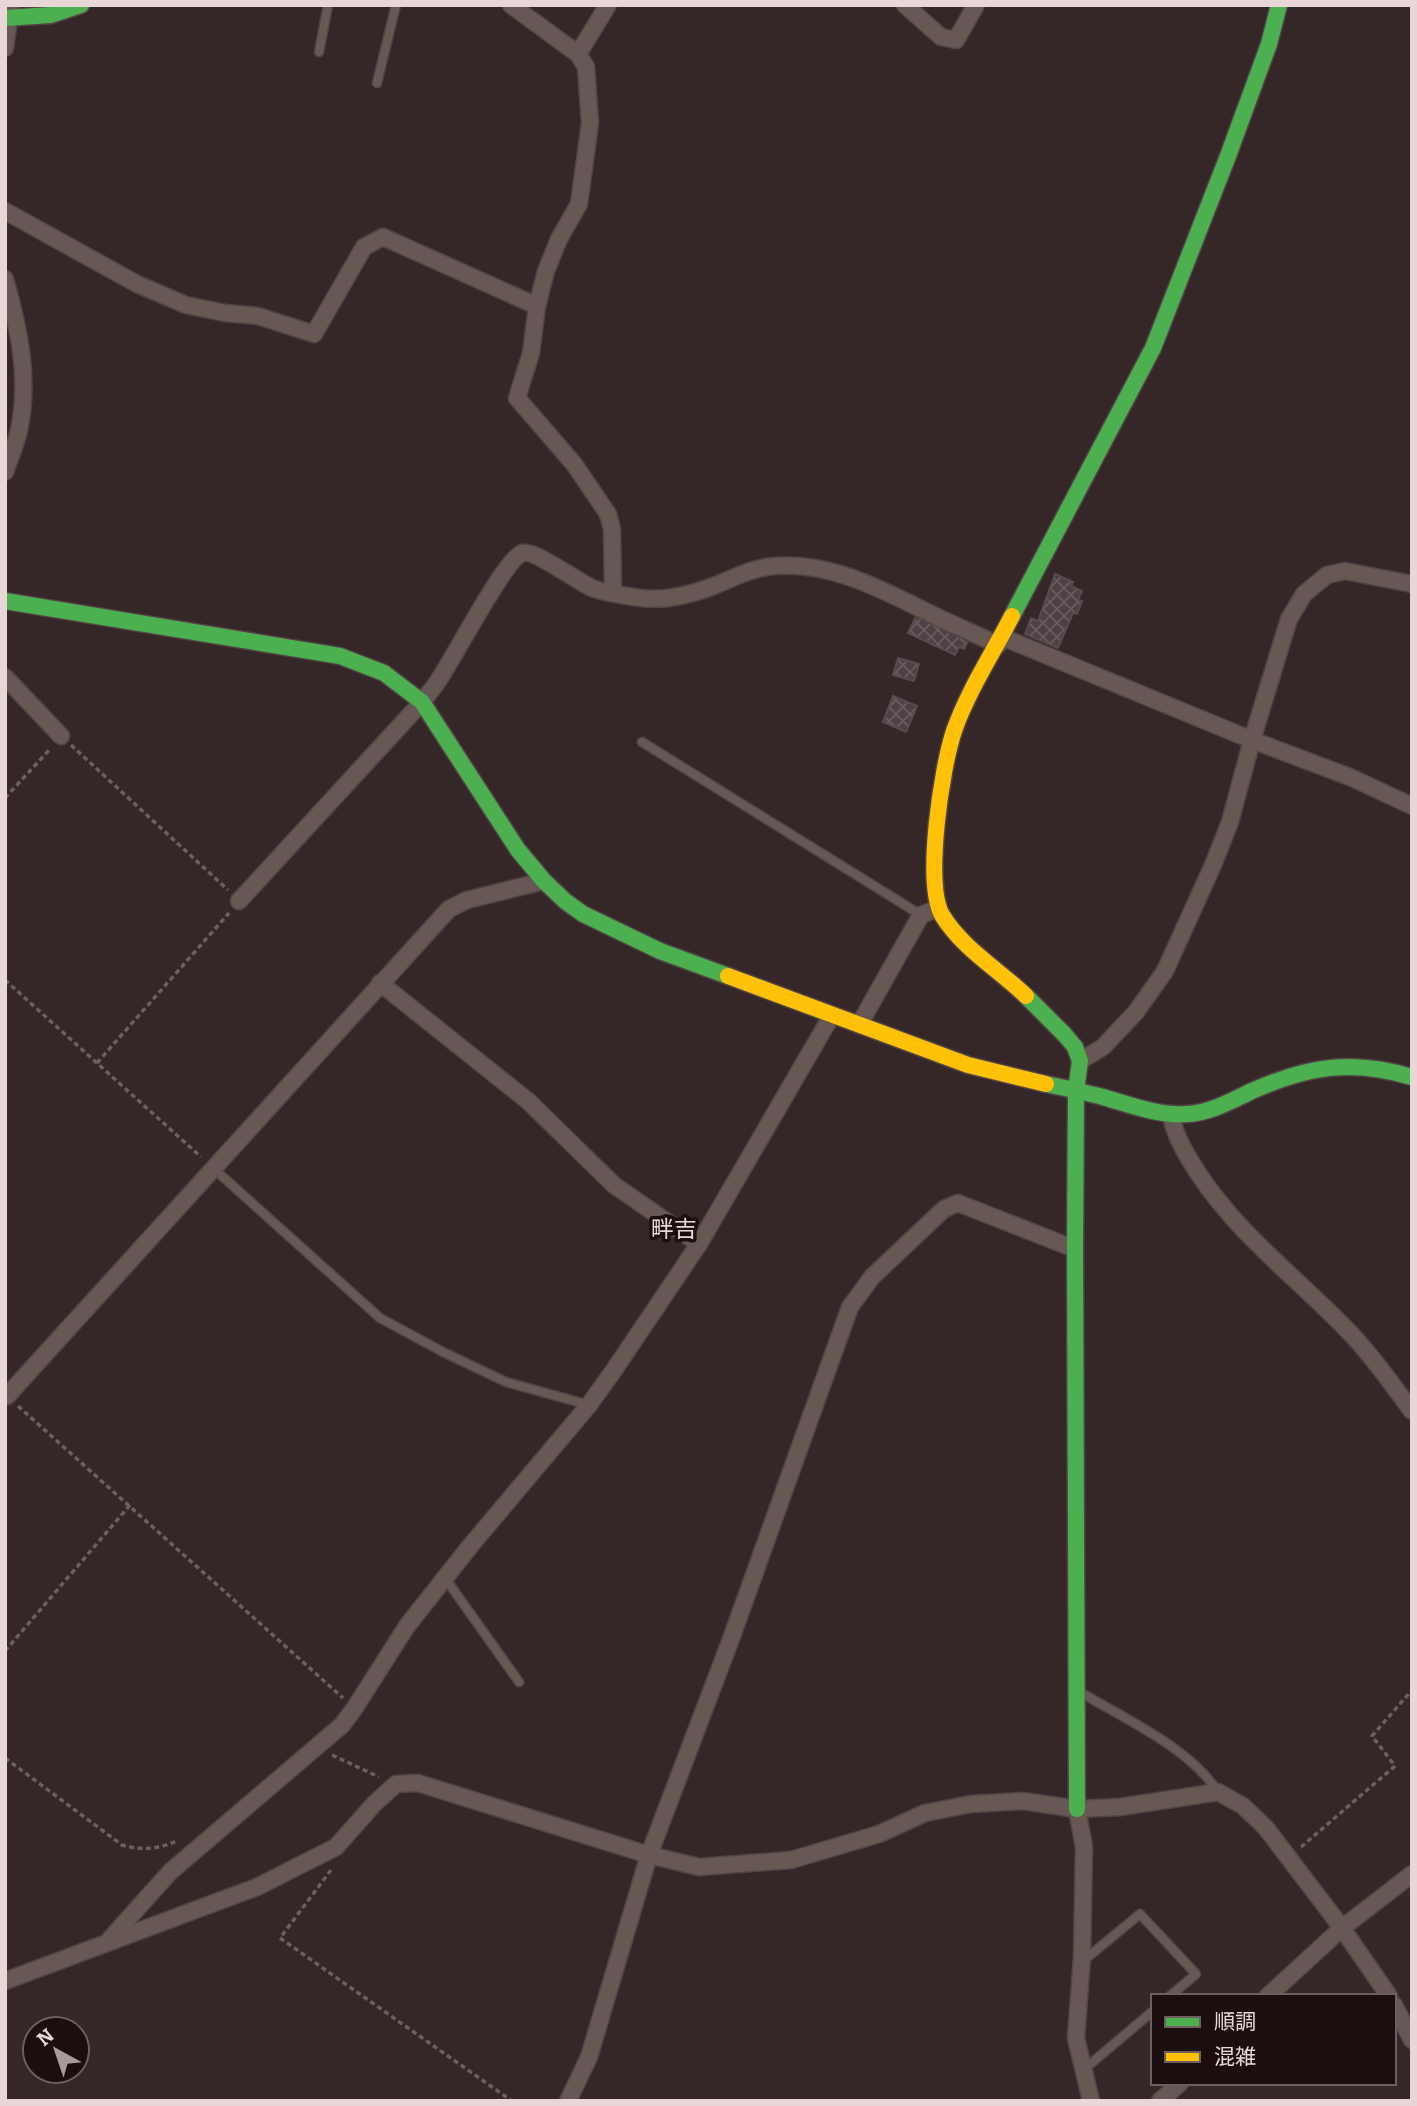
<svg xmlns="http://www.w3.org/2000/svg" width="1417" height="2106" font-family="Bitter,'Noto Sans JP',serif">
  <defs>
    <pattern id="building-cross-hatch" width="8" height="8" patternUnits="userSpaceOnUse" patternTransform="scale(1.75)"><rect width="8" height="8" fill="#504046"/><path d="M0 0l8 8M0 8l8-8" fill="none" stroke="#695b60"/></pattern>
  </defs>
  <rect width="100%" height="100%" fill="#352628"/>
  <g fill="url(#building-cross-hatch)" stroke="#574b4e" stroke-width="2">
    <path d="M 1055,574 L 1073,582 L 1071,586 L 1082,591 L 1078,600 L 1082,601 L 1077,614 L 1073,613 L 1058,648 L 1025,634 L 1031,618 L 1038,621 Z"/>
    <path d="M 917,614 L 969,639 L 964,649 L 959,647 L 955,655 L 908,633 Z"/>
    <path d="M 898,658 L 919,664 L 914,681 L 893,675 Z"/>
    <path d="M 893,696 L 917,706 L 906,732 L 883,722 Z"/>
  </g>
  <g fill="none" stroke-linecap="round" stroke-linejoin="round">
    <defs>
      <g id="lane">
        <path d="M 319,52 L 328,5"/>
        <path d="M 377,83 L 396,5"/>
        <path d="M 642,742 L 921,915"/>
        <path d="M 213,1168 L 380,1318 L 443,1352 L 506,1382 L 589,1405"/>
        <path d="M 445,1578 L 519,1682"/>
        <path d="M 1080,1692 C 1125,1719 1190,1748 1218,1792"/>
        <path d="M 1083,1961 L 1140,1914 L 1196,1974 L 1170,1996"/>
        <path d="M 1082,2071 L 1153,2011"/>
      </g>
      <g id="street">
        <path d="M 511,5 L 578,54 L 586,67 L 590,123 L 579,204 L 559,239 L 546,271 L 537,306 L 531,353 L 517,398 L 574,464 L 608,514 L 612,529 L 613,593"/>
        <path d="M 905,5 L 941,37 L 956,40 L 976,5"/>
        <path d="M 5,48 L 11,5"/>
        <path d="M 578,54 L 608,5"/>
        <path d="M 5,211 L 137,284 L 186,305 L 225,313 L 258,316 L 314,334 L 364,247 L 383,237 L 537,306"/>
        <path d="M 5,279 C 19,329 30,379 19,430 C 16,444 10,458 5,472"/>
        <path d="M 1002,637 L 1252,740 L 1350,777 L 1412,806"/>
        <path d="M 5,677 L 61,736"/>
        <path d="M 239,901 L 422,702 C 427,695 433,689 438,681 C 453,660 504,560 522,553 C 534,549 578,582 592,588 C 605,593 620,595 634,597 C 659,602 687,596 711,587 C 730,580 746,570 766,567 C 824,558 881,589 931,614 C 953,625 976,634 998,645"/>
        <path d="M 380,983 L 528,1101 L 614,1185 L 699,1244"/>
        <path d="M 859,1025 L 921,915 L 939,908"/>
        <path d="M 1080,1061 L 1103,1047 L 1136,1012 L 1165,971 L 1213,865 L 1230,822 L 1252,740 L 1289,619 L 1304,594 L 1327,575 L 1345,571 L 1412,584"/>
        <path d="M 1171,1115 C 1175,1137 1186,1154 1198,1173 C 1239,1236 1301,1281 1352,1335 C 1374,1358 1393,1386 1412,1411"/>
        <path d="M 7,1396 L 449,909 L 467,900 L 544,881"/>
        <path d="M 1077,1809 L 1084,1847 L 1082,1957 L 1076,2038 L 1091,2101"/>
        <path d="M 110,1939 L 170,1872 L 342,1725 L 354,1709 L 407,1626 L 471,1545 L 589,1405 L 614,1370 L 699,1244 L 832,1015"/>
        <path d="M 5,1981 L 257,1887 L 336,1847 L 374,1804 L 396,1784 L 418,1783 L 649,1855 L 699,1867 L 791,1860 L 879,1834 L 925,1813 L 971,1804 L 1023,1801 L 1077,1809 L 1120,1807 L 1218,1792 L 1243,1806 L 1266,1828 L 1342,1928 L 1389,1996"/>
        <path d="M 1268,1996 L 1342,1928 L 1412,1874"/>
        <path d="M 1394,2005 L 1412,2040"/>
        <path d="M 568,2101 L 589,2057 L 649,1855 L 731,1639 L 850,1307 L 872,1277 L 944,1209 L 958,1203 L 1075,1249"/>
        <path d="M 1160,2101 L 1180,2083"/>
      </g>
      <g id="fast">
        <path d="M 5,18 L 51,15 L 81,5"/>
        <path d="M 5,601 L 340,656 L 384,673 L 422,702 L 518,850 L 544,881 L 565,901 L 583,914 L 660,951 L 728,976"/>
        <path d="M 1012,616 L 1153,348 L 1228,156 L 1269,44 L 1279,5"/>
        <path d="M 1026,996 L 1065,1035 L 1075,1047 L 1080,1061 L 1076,1090 L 1075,1249 L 1077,1809"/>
        <path d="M 1046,1084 C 1065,1088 1084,1092 1103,1097 C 1130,1105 1159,1116 1187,1114 C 1210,1113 1231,1101 1252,1091 C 1308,1066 1352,1059 1412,1077"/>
      </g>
      <g id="slow">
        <path d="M 1012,616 C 993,653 968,691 954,731 C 942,766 924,882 942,915 C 962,948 998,969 1026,996"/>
        <path d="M 728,976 L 968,1065 L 1046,1084"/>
      </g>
    </defs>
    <use href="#lane" stroke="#504445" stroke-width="11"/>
    <use href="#street" stroke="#504445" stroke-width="19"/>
    <use href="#fast" stroke="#504445" stroke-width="19"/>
    <use href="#slow" stroke="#504445" stroke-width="19"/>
    <g stroke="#6c605d" stroke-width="3.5" stroke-dasharray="5 3.5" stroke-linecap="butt">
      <path d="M 71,745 L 228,890"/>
      <path d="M 5,798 L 51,748"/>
      <path d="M 5,980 L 201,1157"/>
      <path d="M 97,1063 L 229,913"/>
      <path d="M 18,1406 L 343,1698"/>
      <path d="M 5,1651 L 130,1505"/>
      <path d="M 332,1755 L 379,1777"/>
      <path d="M 5,1758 L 122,1845 C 143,1851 159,1849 179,1840"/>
      <path d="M 1301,1847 L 1395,1766 L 1372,1736 L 1412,1690"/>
      <path d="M 331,1870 L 280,1938 L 512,2101"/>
    </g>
    <use href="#lane" stroke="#675854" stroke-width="8"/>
    <use href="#street" stroke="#675854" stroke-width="16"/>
    <use href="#fast" stroke="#4caf50" stroke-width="16"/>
    <use href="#slow" stroke="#ffc107" stroke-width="16"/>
  </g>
  <g text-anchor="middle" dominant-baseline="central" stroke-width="7" stroke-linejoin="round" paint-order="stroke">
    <g font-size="23" fill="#e9d7d8" stroke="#1a0e0f">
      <text x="674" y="1229">畔吉</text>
    </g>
  </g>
  <rect width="1417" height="2106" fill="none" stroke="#e9d7d8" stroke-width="14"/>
  <rect x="1151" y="1994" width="245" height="91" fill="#1a0e0f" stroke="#6d5e5f" stroke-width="2"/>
  <rect x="1165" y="2017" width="35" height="10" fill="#4caf50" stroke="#6d5e5f" stroke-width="2"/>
  <text x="1214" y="2029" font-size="21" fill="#e9d7d8">順調</text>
  <rect x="1165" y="2052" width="35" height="10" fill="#ffc107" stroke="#6d5e5f" stroke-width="2"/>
  <text x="1214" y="2064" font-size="21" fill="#e9d7d8">混雑</text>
  <g transform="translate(56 2050) rotate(320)"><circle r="33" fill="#1a0e0f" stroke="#6d5e5f" stroke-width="2"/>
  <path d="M0-5L12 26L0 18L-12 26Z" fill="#aa999a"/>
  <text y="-10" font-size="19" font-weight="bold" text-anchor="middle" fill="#e9d7d8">N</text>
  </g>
</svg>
